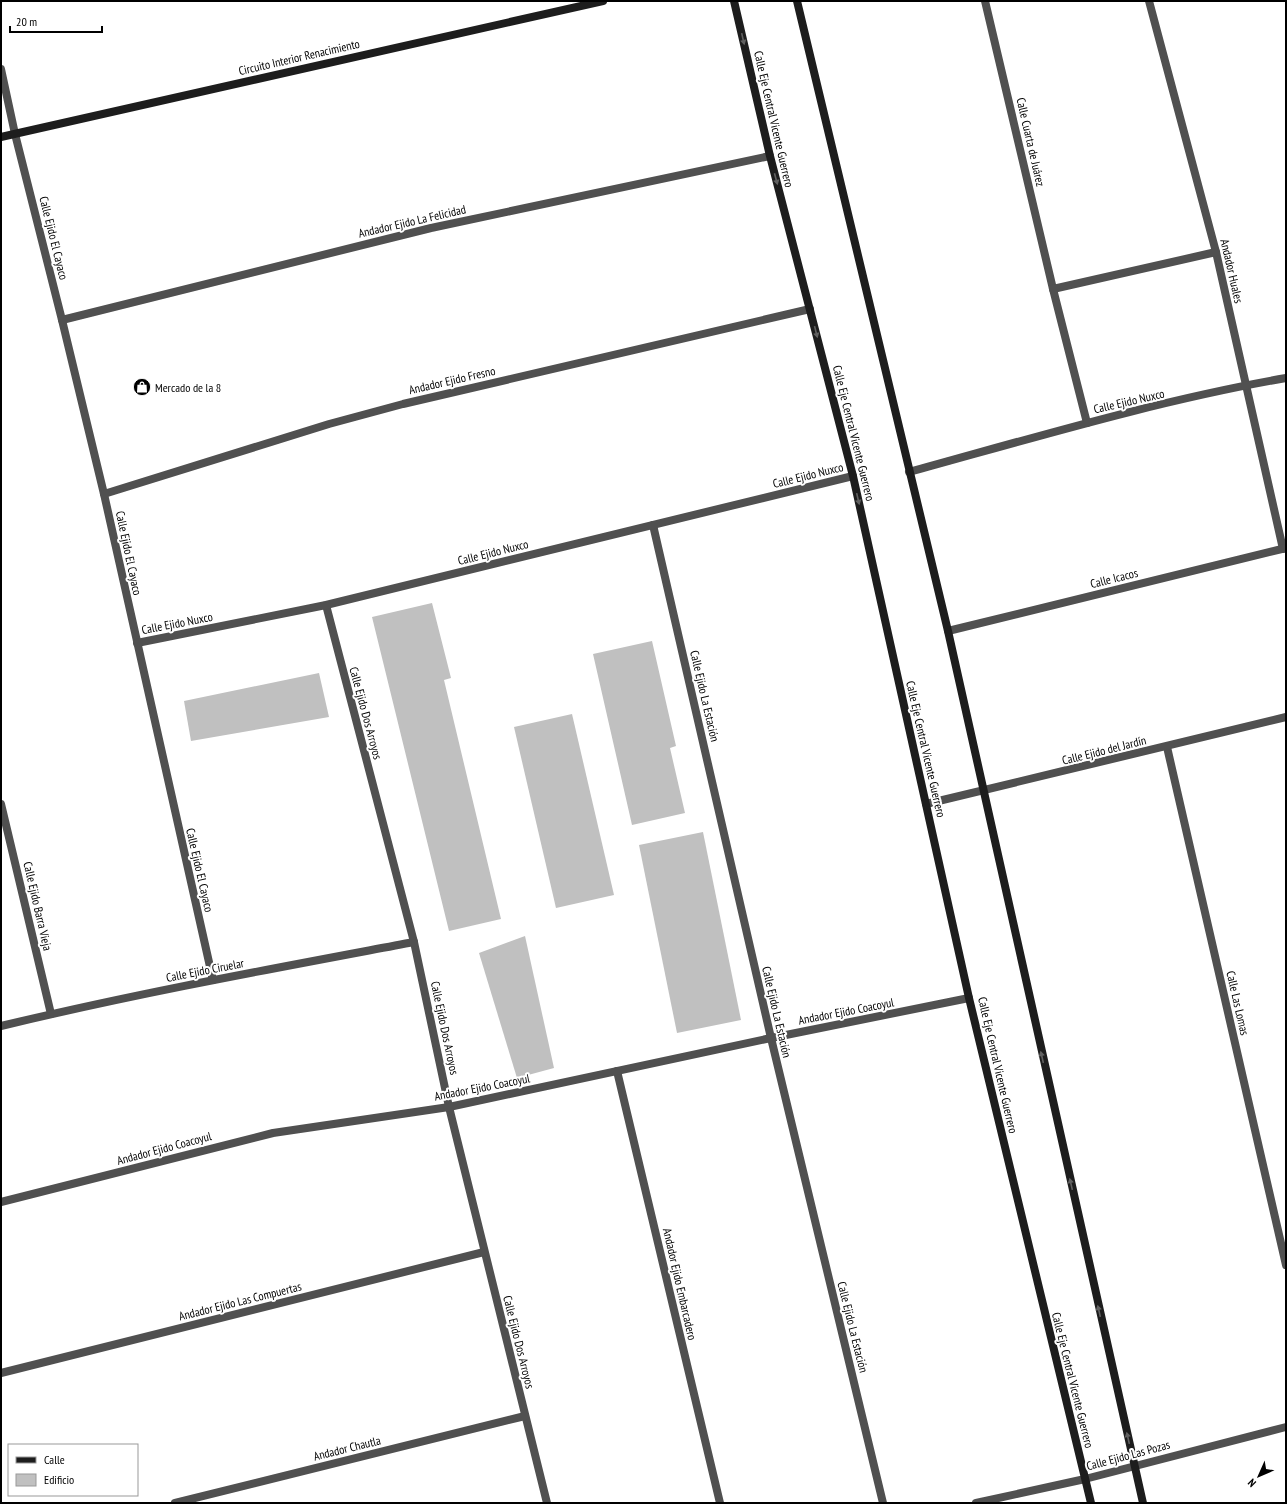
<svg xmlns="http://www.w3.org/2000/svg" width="1287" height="1504" font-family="'PT Sans Narrow',sans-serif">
  <rect width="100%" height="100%" fill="#fff"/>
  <g fill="#c0c0c0">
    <path d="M 432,603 L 451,678 L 444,680 L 501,919 L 449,931 L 372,617 Z"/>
    <path d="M 652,641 L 676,746 L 670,748 L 685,813 L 632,825 L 593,654 Z"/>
    <path d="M 319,673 L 329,717 L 191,741 L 184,701 Z"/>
    <path d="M 572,714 L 614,895 L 556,908 L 514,727 Z"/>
    <path d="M 703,832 L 741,1020 L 677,1033 L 639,845 Z"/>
    <path d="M 525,936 L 554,1068 L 517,1078 L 479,953 Z"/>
  </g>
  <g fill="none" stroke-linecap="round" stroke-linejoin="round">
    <g stroke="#505050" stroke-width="8">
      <path d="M 985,1 L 1053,289 L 1087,423"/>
      <path d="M 1149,1 L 1216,252 L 1283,549"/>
      <path d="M 1,69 L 15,134 L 62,320 L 104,494 L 213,980"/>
      <path d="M 1053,289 L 1216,252"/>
      <path d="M 62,320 L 431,228 L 770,156"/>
      <path d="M 909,472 C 1033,438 1159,400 1286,378"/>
      <path d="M 104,494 L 329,424 L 403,404 L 810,309"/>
      <path d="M 653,525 L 771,1038 L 883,1503"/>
      <path d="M 326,605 L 414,942 L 449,1107 L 547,1503"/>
      <path d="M 948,631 L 1286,548"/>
      <path d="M 137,643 L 326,605 L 853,476"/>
      <path d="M 1167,747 L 1286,1265"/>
      <path d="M 1,804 L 51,1014"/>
      <path d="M 926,804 L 1286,717"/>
      <path d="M 1,1026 C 138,993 276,968 414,942"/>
      <path d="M 617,1071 L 720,1503"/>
      <path d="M 1,1202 L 273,1133 L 449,1107 L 771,1038 L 969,998"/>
      <path d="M 1,1373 L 484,1252"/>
      <path d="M 175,1503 L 525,1416"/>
      <path d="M 976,1503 L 1085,1479 L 1286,1427"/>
    </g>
    <g stroke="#1d1d1d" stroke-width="8">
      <path d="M 734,1 L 770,156 L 853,476 L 969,998 L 1091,1503"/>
      <path d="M 797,1 L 948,631 L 1143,1503"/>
      <path d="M 1,137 L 603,1"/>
    </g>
  </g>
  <defs><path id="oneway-solid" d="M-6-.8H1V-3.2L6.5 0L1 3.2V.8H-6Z"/></defs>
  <g fill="#616161">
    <use href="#oneway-solid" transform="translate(743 39) rotate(77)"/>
    <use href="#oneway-solid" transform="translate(776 179) rotate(75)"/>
    <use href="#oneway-solid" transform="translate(816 332) rotate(76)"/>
    <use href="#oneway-solid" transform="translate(858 499) rotate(77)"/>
    <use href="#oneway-solid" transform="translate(1042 1057) rotate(-103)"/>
    <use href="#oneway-solid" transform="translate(1071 1184) rotate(-103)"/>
    <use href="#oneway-solid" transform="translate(1099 1311) rotate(-103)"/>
    <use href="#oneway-solid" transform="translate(1128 1438) rotate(-103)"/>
  </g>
  <defs>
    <symbol id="shop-disc" viewBox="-11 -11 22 22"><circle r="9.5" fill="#000" stroke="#fff"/><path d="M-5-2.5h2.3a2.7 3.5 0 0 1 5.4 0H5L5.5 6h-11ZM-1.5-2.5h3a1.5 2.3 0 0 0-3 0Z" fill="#fff"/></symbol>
  </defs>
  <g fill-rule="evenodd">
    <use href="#shop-disc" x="132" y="377" width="20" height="20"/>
  </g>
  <g text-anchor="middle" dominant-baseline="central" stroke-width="4" stroke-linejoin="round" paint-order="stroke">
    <g font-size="12" fill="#000" stroke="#fff">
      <text transform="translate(299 57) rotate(-13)">Circuito Interior Renacimiento</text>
      <text transform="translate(774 119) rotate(77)">Calle Eje Central Vicente Guerrero</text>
      <text transform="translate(1031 142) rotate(77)">Calle Cuarta de Juárez</text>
      <text transform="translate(412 221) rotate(-13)">Andador Ejido La Felicidad</text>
      <text transform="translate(54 238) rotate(76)">Calle Ejido El Cayaco</text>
      <text transform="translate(1232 271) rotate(77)">Andador Huales</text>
      <text transform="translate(452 380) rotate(-13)">Andador Ejido Fresno</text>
      <text transform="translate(1129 401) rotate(-13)">Calle Ejido Nuxco</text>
      <text transform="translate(854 433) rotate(76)">Calle Eje Central Vicente Guerrero</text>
      <text transform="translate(808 475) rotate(-14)">Calle Ejido Nuxco</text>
      <text transform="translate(493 552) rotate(-14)">Calle Ejido Nuxco</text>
      <text transform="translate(129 553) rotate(78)">Calle Ejido El Cayaco</text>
      <text transform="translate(1114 578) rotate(-14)">Calle Icacos</text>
      <text transform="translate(177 623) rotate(-11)">Calle Ejido Nuxco</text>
      <text transform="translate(705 696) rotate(77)">Calle Ejido La Estación</text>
      <text transform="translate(366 713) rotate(75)">Calle Ejido Dos Arroyos</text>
      <text transform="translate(926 749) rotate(77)">Calle Eje Central Vicente Guerrero</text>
      <text transform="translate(1104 750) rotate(-14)">Calle Ejido del Jardín</text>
      <text transform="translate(200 870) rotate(77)">Calle Ejido El Cayaco</text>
      <text transform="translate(38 906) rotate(77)">Calle Ejido Barra Vieja</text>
      <text transform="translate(205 970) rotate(-11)">Calle Ejido Ciruelar</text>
      <text transform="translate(1238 1003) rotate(77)">Calle Las Lomas</text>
      <text transform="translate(846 1011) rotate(-11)">Andador Ejido Coacoyul</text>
      <text transform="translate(777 1012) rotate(77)">Calle Ejido La Estación</text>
      <text transform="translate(445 1028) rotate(78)">Calle Ejido Dos Arroyos</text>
      <text transform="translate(998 1065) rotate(77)">Calle Eje Central Vicente Guerrero</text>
      <text transform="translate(482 1087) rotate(-11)">Andador Ejido Coacoyul</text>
      <text transform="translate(164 1148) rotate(-15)">Andador Ejido Coacoyul</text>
      <text transform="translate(680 1284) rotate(77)">Andador Ejido Embarcadero</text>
      <text transform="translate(240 1301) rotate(-14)">Andador Ejido Las Compuertas</text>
      <text transform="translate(853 1327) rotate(76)">Calle Ejido La Estación</text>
      <text transform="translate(519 1342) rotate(76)">Calle Ejido Dos Arroyos</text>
      <text transform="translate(1073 1380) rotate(76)">Calle Eje Central Vicente Guerrero</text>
      <text transform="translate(347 1448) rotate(-14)">Andador Chautla</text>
      <text transform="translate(1128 1455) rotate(-15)">Calle Ejido Las Pozas</text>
    </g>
    <g font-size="12" fill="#000" stroke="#fff" text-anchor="start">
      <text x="155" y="387">Mercado de la 8</text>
    </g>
  </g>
  <rect width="1287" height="1504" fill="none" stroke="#000000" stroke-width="4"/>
  <rect x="8" y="1444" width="130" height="52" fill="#ffffff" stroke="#999999"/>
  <rect x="16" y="1457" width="20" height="6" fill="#1d1d1d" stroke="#999999"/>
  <text x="44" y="1464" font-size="12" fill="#000000">Calle</text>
  <rect x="16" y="1474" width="20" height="12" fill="#c0c0c0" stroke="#999999"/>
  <text x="44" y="1484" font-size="12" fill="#000000">Edificio</text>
  <g transform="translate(1259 1476) rotate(225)" stroke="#ffffff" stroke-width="3" paint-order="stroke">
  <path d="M0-3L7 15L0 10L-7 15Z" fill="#000000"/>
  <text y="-6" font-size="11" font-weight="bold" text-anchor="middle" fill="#000000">N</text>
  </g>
  <path d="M10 26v6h92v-6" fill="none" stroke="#000000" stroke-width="2"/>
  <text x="16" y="26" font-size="12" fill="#000000" stroke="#ffffff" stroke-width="3" paint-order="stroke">20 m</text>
</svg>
